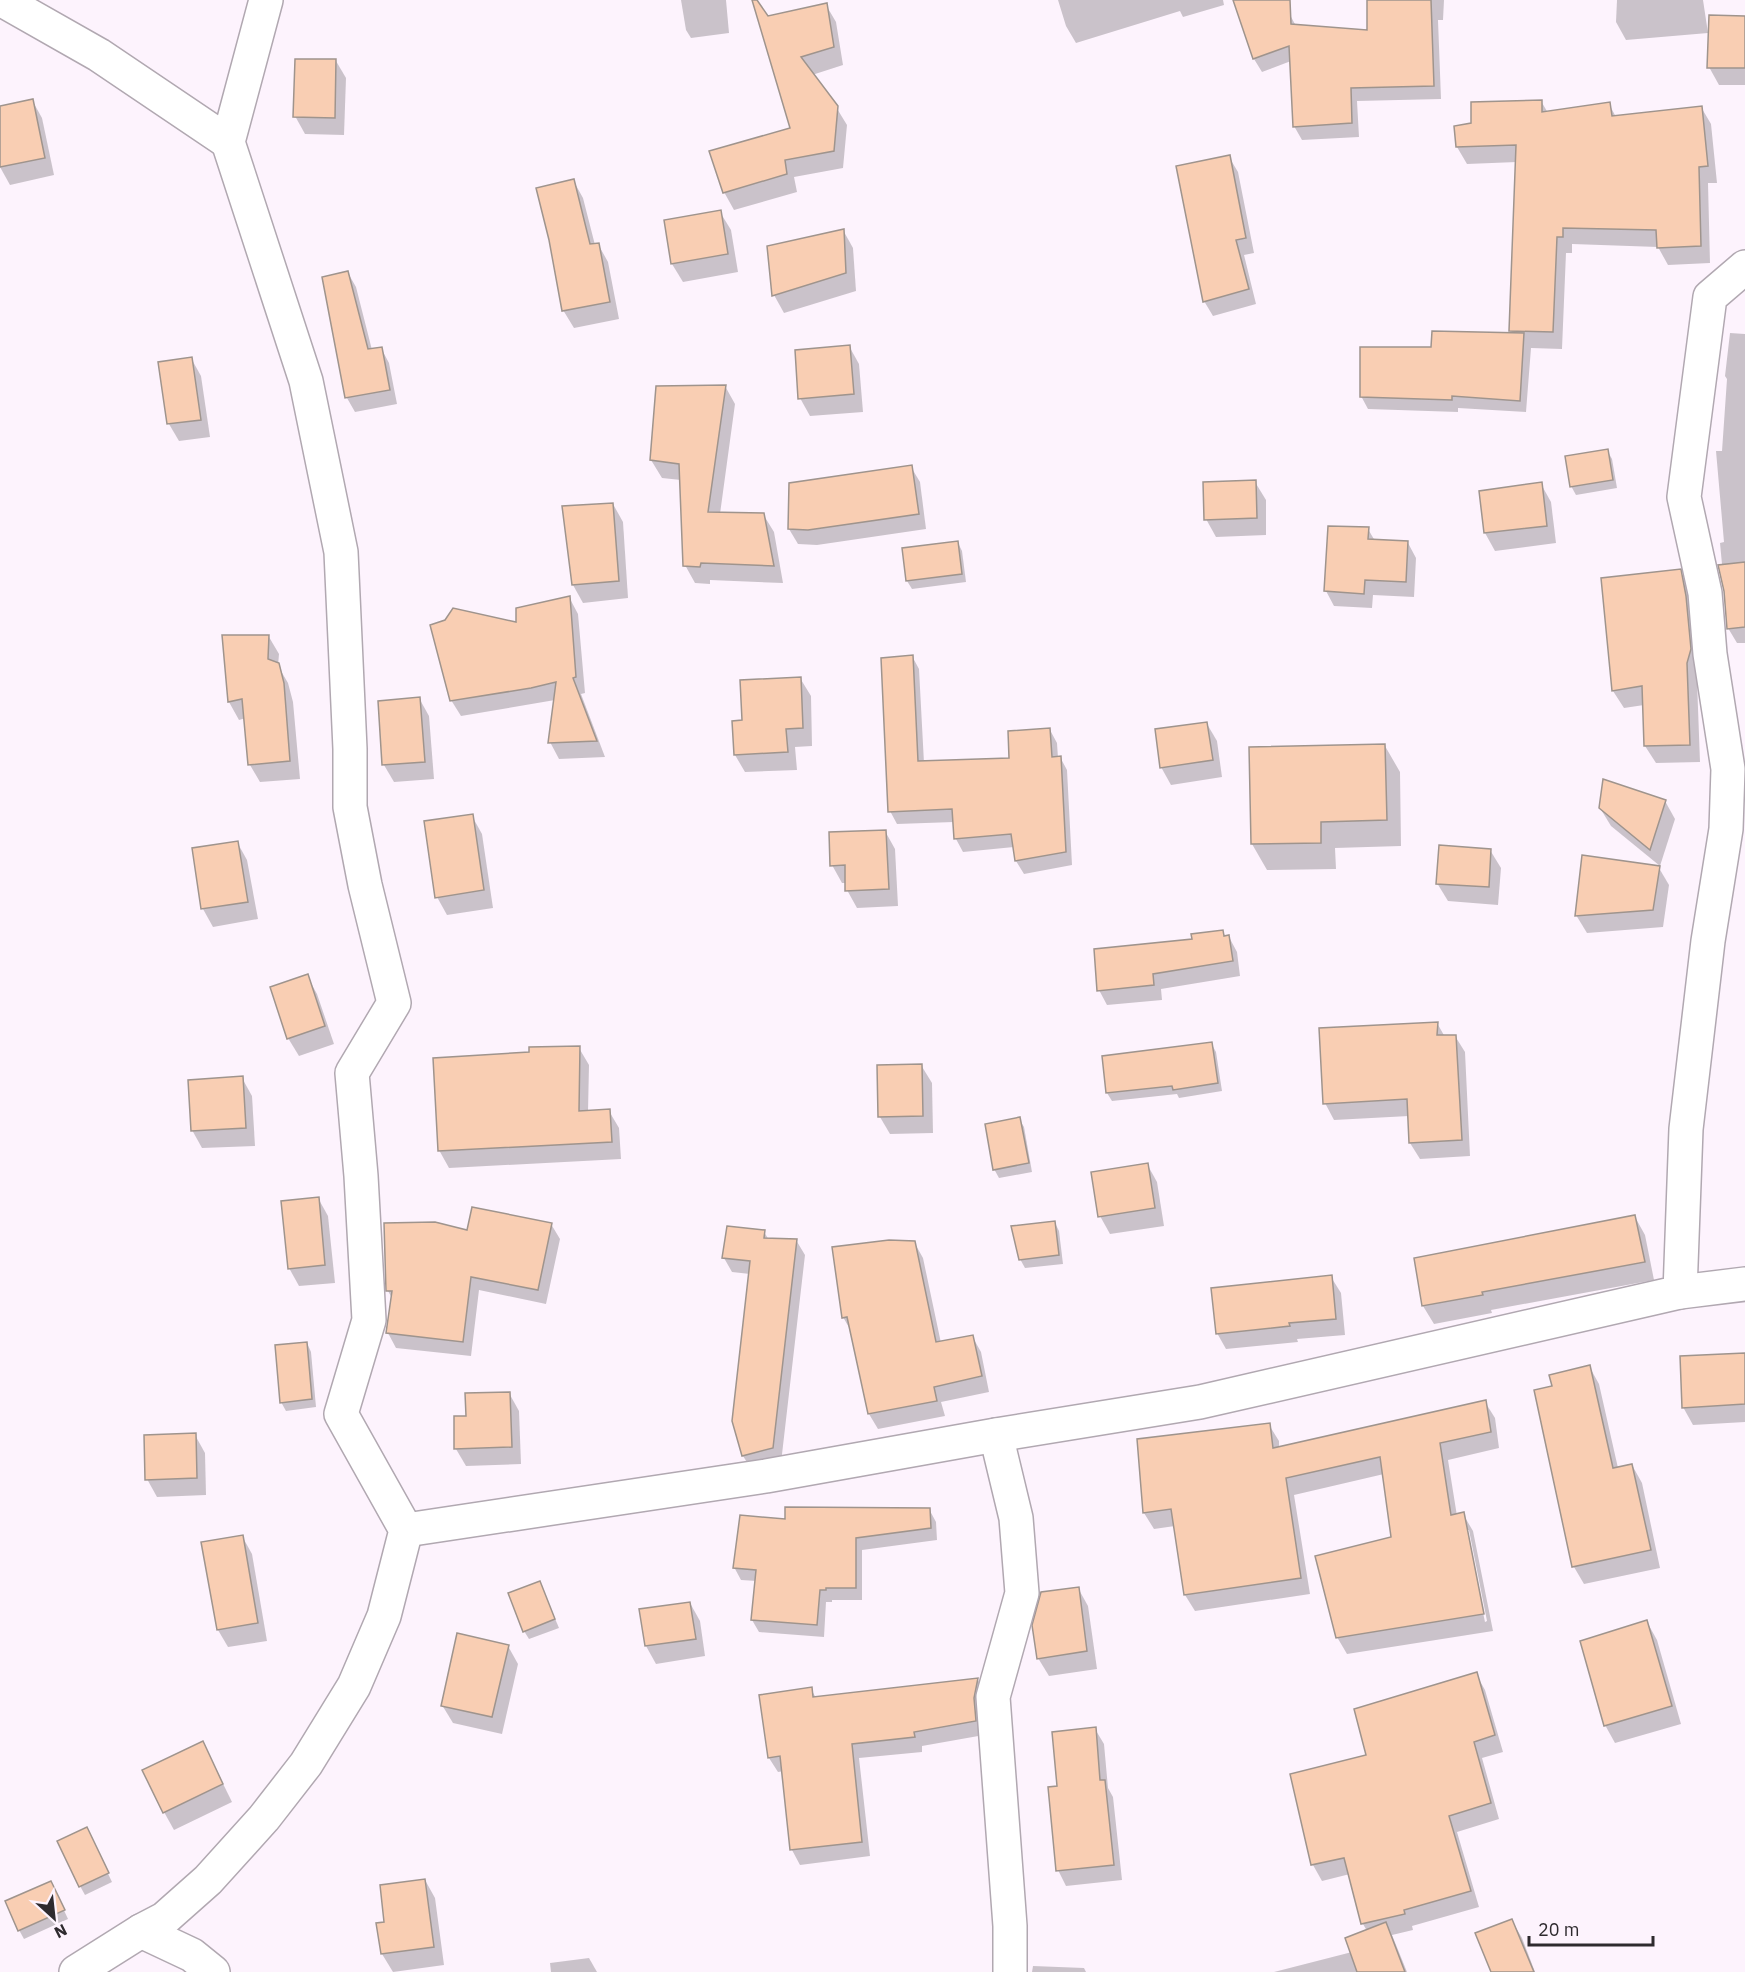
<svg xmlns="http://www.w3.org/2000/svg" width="1745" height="1972" font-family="'IBM Plex Sans',sans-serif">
  <rect width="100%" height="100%" fill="#fdf3fd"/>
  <g fill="#0003" fill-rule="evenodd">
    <path d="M 681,0 L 726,0 L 729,33 L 691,38 L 686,30 Z"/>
    <path d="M 753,0 L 768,17 L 826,5 L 836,22 L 843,65 L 812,75 L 836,107 L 847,125 L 843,168 L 794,177 L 797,192 L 734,210 L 724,192 L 792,129 Z"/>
    <path d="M 1058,0 L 1223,0 L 1224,5 L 1183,17 L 1180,11 L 1076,43 L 1066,26 Z"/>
    <path d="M 1369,0 L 1444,0 L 1443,20 L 1438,20 L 1441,99 L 1357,101 L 1359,137 L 1302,140 L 1294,126 L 1291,61 L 1262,72 L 1254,59 L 1240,17 L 1290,15 L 1296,26 L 1368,32 Z"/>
    <path d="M 1617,0 L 1703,0 L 1708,33 L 1626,40 L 1616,22 Z"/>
    <path d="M 1745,18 L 1745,85 L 1719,85 L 1709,67 Z"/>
    <path d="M 336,61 L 346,78 L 344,135 L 305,134 L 295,116 Z"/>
    <path d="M 32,100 L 42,118 L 54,175 L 10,185 L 0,167 L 0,107 Z"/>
    <path d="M 1541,101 L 1548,113 L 1609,104 L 1616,117 L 1701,107 L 1711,124 L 1717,183 L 1708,183 L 1710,263 L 1668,265 L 1658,247 L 1572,244 L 1572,253 L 1566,253 L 1562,349 L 1531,348 L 1526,412 L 1458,408 L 1458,412 L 1368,409 L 1361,396 L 1432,349 L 1513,334 L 1511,330 L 1517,162 L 1467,164 L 1457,147 L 1473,124 Z"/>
    <path d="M 1229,157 L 1238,172 L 1254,253 L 1244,255 L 1256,304 L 1213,316 L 1204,301 Z"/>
    <path d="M 573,180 L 583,198 L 595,245 L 598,244 L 608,262 L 619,319 L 574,328 L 563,310 L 550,240 Z"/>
    <path d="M 720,212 L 731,230 L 738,272 L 683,282 L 672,264 L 666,222 Z"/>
    <path d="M 843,230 L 853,248 L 856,291 L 784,313 L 774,295 Z"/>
    <path d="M 348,273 L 356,287 L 372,350 L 381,348 L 389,363 L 397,404 L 355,412 L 347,398 Z"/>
    <path d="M 1730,333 L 1745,334 L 1745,643 L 1737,643 L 1728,628 L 1720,543 L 1724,542 L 1716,451 L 1722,451 L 1727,379 L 1725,376 Z"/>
    <path d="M 849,346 L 859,364 L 863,412 L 810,416 L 800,398 Z"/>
    <path d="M 191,358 L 201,376 L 210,437 L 179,441 L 169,424 Z"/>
    <path d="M 725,386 L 735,404 L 720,514 L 763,514 L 774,532 L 783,583 L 710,580 L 710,584 L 695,583 L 685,565 L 681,480 L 662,478 L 651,460 Z"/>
    <path d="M 1607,450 L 1612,459 L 1617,488 L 1576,495 L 1571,486 Z"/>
    <path d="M 911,467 L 920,482 L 926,529 L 817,545 L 798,544 L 789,529 Z"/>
    <path d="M 1255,482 L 1266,500 L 1266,535 L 1216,537 L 1206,519 Z"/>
    <path d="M 1541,484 L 1551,502 L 1556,543 L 1495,551 L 1485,533 L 1480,492 Z"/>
    <path d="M 613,504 L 623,522 L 628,598 L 583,603 L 573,585 L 563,507 Z"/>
    <path d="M 1368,529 L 1375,541 L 1408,543 L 1416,558 L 1414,597 L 1373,595 L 1372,608 L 1334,606 L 1326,591 Z"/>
    <path d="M 958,543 L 962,551 L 966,582 L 912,589 L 907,581 Z"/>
    <path d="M 1680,571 L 1690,589 L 1700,667 L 1697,681 L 1700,762 L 1656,763 L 1645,746 L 1644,705 L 1624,708 L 1613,691 Z"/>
    <path d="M 569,597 L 578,614 L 585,693 L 581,694 L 605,757 L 559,759 L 550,742 L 555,700 L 461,716 L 451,700 L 518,624 Z"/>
    <path d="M 224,636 L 269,637 L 279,654 L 278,666 L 288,683 L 293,702 L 300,779 L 260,782 L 250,765 L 246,718 L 239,720 L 229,702 Z"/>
    <path d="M 912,656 L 919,669 L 924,763 L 1010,759 L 1050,730 L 1057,743 L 1058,758 L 1060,757 L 1067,770 L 1072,865 L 1024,874 L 1016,861 L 1014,847 L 963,852 L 956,839 L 954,822 L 897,824 L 890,811 Z"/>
    <path d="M 800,678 L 811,696 L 812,746 L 795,747 L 797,770 L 745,772 L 735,755 L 743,722 Z"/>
    <path d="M 419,698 L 429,716 L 434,779 L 394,782 L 384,765 Z"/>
    <path d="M 1207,724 L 1217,741 L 1222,777 L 1171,785 L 1161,767 Z"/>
    <path d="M 1385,746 L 1400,772 L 1401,846 L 1335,848 L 1336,869 L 1267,870 L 1252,844 Z"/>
    <path d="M 1665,801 L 1675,819 L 1660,866 L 1611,826 L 1600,808 Z"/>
    <path d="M 472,816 L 482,834 L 493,908 L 447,915 L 437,897 Z"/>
    <path d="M 885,831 L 895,849 L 898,906 L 857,908 L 847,890 L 847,883 L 842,883 L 832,865 Z"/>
    <path d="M 237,842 L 247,860 L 258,919 L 213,927 L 203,909 L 193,850 Z"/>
    <path d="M 1490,850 L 1501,868 L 1498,905 L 1448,901 L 1437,883 Z"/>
    <path d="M 1659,868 L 1669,885 L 1663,927 L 1587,933 L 1576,915 Z"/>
    <path d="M 1222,931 L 1226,937 L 1229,937 L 1237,952 L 1240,976 L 1161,989 L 1162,1000 L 1107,1005 L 1099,990 L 1194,940 Z"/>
    <path d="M 307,976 L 317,994 L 334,1044 L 299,1056 L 288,1038 Z"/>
    <path d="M 1437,1023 L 1445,1037 L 1455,1036 L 1465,1052 L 1470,1156 L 1420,1159 L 1410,1143 L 1409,1116 L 1334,1120 L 1325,1103 Z"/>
    <path d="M 1211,1043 L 1216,1052 L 1222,1091 L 1179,1098 L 1177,1094 L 1112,1101 L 1107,1093 L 1103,1057 Z"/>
    <path d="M 579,1048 L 589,1065 L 588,1112 L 609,1111 L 619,1128 L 621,1159 L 449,1168 L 439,1150 L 531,1053 Z"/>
    <path d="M 921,1065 L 932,1083 L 933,1133 L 890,1134 L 880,1117 Z"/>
    <path d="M 242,1078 L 252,1096 L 255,1146 L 202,1148 L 192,1130 Z"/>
    <path d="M 1019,1119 L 1024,1127 L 1032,1172 L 999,1178 L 994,1169 Z"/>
    <path d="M 1147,1164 L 1157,1182 L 1164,1226 L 1110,1234 L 1100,1216 Z"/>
    <path d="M 318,1198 L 328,1216 L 335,1283 L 299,1286 L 289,1268 Z"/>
    <path d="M 1635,1217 L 1645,1235 L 1654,1280 L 1491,1310 L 1492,1313 L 1434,1324 L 1423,1306 L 1415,1260 Z"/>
    <path d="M 1055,1223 L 1059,1231 L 1063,1264 L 1025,1268 L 1020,1259 Z"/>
    <path d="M 551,1224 L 560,1239 L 546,1304 L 479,1290 L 471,1356 L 396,1348 L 388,1333 L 392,1298 L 388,1291 L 468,1232 Z"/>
    <path d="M 764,1232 L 769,1240 L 796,1240 L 805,1255 L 781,1463 L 752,1470 L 743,1456 L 750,1274 L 732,1272 L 724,1258 Z"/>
    <path d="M 914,1242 L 923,1258 L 941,1343 L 972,1336 L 981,1352 L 989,1392 L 941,1402 L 945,1416 L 878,1429 L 869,1414 L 851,1331 L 843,1317 Z"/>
    <path d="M 1331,1277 L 1341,1293 L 1345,1335 L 1297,1339 L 1298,1342 L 1226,1349 L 1217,1333 Z"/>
    <path d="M 307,1343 L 311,1352 L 316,1407 L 286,1411 L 281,1402 Z"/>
    <path d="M 1745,1354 L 1745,1422 L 1693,1425 L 1683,1407 Z"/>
    <path d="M 1589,1366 L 1599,1384 L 1618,1468 L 1632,1465 L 1642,1483 L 1660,1568 L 1584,1584 L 1574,1567 L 1553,1387 Z"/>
    <path d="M 509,1393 L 519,1411 L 521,1464 L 466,1466 L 456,1449 L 468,1418 Z"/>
    <path d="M 1485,1402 L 1495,1418 L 1499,1448 L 1448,1460 L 1457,1516 L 1463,1514 L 1473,1531 L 1493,1631 L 1347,1654 L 1337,1637 L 1392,1538 L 1384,1474 L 1294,1495 L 1310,1594 L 1195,1611 L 1185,1595 L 1175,1526 L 1154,1529 L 1144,1513 L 1269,1425 L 1279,1441 L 1279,1448 ZM 1466,1530 L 1469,1530 L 1487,1621 L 1485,1622 Z"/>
    <path d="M 195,1435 L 205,1453 L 206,1495 L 157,1497 L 147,1479 Z"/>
    <path d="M 929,1509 L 936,1522 L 937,1540 L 862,1550 L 862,1600 L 832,1600 L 832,1602 L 826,1602 L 824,1637 L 759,1632 L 752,1620 L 757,1581 L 741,1580 L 734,1567 L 786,1521 Z"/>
    <path d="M 242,1536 L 252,1554 L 267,1641 L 228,1647 L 218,1630 Z"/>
    <path d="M 540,1583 L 559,1628 L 529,1639 L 524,1631 Z"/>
    <path d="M 1078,1588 L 1088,1606 L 1097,1669 L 1049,1676 L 1038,1658 Z"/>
    <path d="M 690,1603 L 700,1621 L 705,1656 L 656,1664 L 646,1646 L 641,1610 Z"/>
    <path d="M 1647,1622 L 1657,1640 L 1681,1724 L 1615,1743 L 1605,1725 Z"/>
    <path d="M 508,1646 L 518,1664 L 502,1734 L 453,1723 L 442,1705 Z"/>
    <path d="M 1476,1674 L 1485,1690 L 1503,1752 L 1482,1758 L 1499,1819 L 1457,1832 L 1479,1907 L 1412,1926 L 1413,1930 L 1392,1935 L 1407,1972 L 1274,1972 L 1352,1952 L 1367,1931 L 1363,1924 L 1350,1874 L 1322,1881 L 1313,1865 L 1292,1775 L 1368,1756 Z"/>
    <path d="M 978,1680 L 986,1694 L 984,1735 L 922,1746 L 922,1752 L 859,1758 L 870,1856 L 800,1865 L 792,1850 L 784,1771 L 778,1772 L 769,1758 L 811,1689 L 816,1698 Z"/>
    <path d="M 1095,1729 L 1104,1744 L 1108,1788 L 1113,1797 L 1122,1880 L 1066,1886 L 1058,1870 L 1059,1787 Z"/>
    <path d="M 203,1743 L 232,1802 L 174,1830 L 164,1812 Z"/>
    <path d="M 91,1838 L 112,1882 L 85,1895 L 80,1886 Z"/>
    <path d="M 425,1880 L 435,1898 L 444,1965 L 393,1972 L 382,1954 L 378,1924 L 386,1923 Z"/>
    <path d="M 55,1891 L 68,1919 L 24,1939 L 19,1930 Z"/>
    <path d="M 1512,1921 L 1522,1938 L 1535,1972 L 1492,1972 Z"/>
    <path d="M 589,1958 L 597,1972 L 551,1972 L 550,1963 Z"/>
    <path d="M 1033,1966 L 1084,1968 L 1086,1972 L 1032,1972 Z"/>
  </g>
  <g fill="#f9ceb3" stroke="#9f948d" stroke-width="1.5">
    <path d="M 752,0 L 757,0 L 768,16 L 827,3 L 834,47 L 801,57 L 838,106 L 834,151 L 785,160 L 787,174 L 723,193 L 709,151 L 790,128 Z"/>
    <path d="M 1233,0 L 1290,0 L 1291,24 L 1367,30 L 1367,0 L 1431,0 L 1434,86 L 1351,88 L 1352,123 L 1293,127 L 1289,46 L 1253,59 Z"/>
    <path d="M 1709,15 L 1745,16 L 1745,68 L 1707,68 Z"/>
    <path d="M 295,59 L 336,59 L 335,118 L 293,117 Z"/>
    <path d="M 33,99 L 45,158 L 0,167 L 0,106 Z"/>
    <path d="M 1542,100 L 1542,112 L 1610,102 L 1612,116 L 1702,106 L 1708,166 L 1699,167 L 1701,246 L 1657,248 L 1656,230 L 1563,228 L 1563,237 L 1557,237 L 1553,332 L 1509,331 L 1516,145 L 1456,147 L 1454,126 L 1471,123 L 1471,102 Z"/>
    <path d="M 1230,155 L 1246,238 L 1236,240 L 1249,289 L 1203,302 L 1176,166 Z"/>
    <path d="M 574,179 L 590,244 L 599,243 L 610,302 L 562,311 L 549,240 L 536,188 Z"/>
    <path d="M 721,210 L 728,254 L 671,264 L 664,220 Z"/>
    <path d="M 844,229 L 846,273 L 772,296 L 767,246 Z"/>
    <path d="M 348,271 L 368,349 L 382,347 L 390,390 L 345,398 L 322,277 Z"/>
    <path d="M 1432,331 L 1524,333 L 1520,401 L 1452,396 L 1452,400 L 1360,397 L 1360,347 L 1431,347 Z"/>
    <path d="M 850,345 L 854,394 L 798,399 L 795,350 Z"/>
    <path d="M 192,357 L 201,420 L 167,424 L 158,362 Z"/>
    <path d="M 726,385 L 708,512 L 764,513 L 774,566 L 701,563 L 700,567 L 683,566 L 679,464 L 650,460 L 656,386 Z"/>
    <path d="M 1608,449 L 1613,480 L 1570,487 L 1565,456 Z"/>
    <path d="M 912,465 L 919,514 L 808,530 L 788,529 L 789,483 Z"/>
    <path d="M 1256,480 L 1257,518 L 1204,520 L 1203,482 Z"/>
    <path d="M 1542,482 L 1547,526 L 1484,533 L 1479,491 Z"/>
    <path d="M 613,503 L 619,581 L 572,585 L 562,506 Z"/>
    <path d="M 1328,526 L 1369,527 L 1368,539 L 1408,541 L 1406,582 L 1365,580 L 1364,594 L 1324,591 Z"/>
    <path d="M 958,541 L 962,574 L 906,581 L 902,548 Z"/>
    <path d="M 1745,562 L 1745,627 L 1727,629 L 1724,591 L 1718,565 Z"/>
    <path d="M 1681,569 L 1686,596 L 1691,649 L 1687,663 L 1690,745 L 1644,746 L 1642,686 L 1612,691 L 1601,578 Z"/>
    <path d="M 570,596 L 576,677 L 573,678 L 597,741 L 548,743 L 556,682 L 531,688 L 450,701 L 430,625 L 445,620 L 453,608 L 516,622 L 516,608 Z"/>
    <path d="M 222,635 L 269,635 L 268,659 L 279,663 L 284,683 L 290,761 L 248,765 L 242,699 L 228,702 Z"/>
    <path d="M 913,655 L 918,761 L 1009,758 L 1008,731 L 1050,728 L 1052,757 L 1061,756 L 1066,852 L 1015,861 L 1011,834 L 954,839 L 952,809 L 888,812 L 881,658 Z"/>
    <path d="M 801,677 L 803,728 L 786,729 L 788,752 L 734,755 L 732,721 L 742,720 L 740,680 Z"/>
    <path d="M 420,697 L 425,762 L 382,765 L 378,701 Z"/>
    <path d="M 1207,722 L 1213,760 L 1160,768 L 1155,729 Z"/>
    <path d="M 1385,744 L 1387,820 L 1321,822 L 1321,843 L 1251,844 L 1249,747 Z"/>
    <path d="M 1603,779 L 1666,800 L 1650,850 L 1599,808 Z"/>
    <path d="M 473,814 L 484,890 L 435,898 L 424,821 Z"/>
    <path d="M 886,830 L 889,889 L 845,891 L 845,865 L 830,866 L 829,832 Z"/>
    <path d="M 238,841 L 248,902 L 201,909 L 192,848 Z"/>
    <path d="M 1439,845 L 1491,849 L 1489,887 L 1436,884 Z"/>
    <path d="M 1582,855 L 1660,866 L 1653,910 L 1575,916 Z"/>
    <path d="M 1223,930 L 1224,936 L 1229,935 L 1233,961 L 1153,974 L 1154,985 L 1097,991 L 1094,949 L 1192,939 L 1191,934 Z"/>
    <path d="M 308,974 L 325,1026 L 287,1039 L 270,987 Z"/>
    <path d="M 1438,1022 L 1437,1035 L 1456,1035 L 1462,1140 L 1409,1143 L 1407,1099 L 1323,1104 L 1319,1028 Z"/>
    <path d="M 1212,1042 L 1218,1083 L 1173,1090 L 1172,1086 L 1106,1093 L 1102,1056 Z"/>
    <path d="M 580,1046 L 579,1111 L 610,1109 L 612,1142 L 438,1151 L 433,1058 L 529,1052 L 529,1047 Z"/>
    <path d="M 922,1064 L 923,1116 L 878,1117 L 877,1065 Z"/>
    <path d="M 243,1076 L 246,1128 L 191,1131 L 188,1080 Z"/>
    <path d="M 1020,1117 L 1029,1163 L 993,1170 L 985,1124 Z"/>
    <path d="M 1148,1163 L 1155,1208 L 1098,1217 L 1091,1172 Z"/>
    <path d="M 319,1197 L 325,1265 L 288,1269 L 281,1201 Z"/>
    <path d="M 472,1207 L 552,1223 L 538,1290 L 471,1277 L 463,1342 L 386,1333 L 392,1291 L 386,1291 L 384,1223 L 435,1222 L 467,1230 Z"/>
    <path d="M 1635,1215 L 1645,1262 L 1482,1292 L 1483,1295 L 1422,1306 L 1414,1258 Z"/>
    <path d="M 1055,1221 L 1059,1255 L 1019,1260 L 1011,1226 Z"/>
    <path d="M 727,1226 L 765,1230 L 764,1238 L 797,1239 L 773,1448 L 742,1456 L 732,1421 L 750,1261 L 722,1258 Z"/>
    <path d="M 889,1240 L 915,1241 L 936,1342 L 973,1335 L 982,1376 L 934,1387 L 937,1401 L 868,1414 L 847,1317 L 842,1318 L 832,1247 Z"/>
    <path d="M 1332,1275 L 1336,1319 L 1289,1323 L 1290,1326 L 1216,1334 L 1211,1288 Z"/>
    <path d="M 307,1342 L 312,1399 L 280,1403 L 275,1345 Z"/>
    <path d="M 1745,1353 L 1745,1404 L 1682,1408 L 1680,1356 Z"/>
    <path d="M 1590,1365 L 1613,1468 L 1632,1464 L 1651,1550 L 1572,1567 L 1534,1390 L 1552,1386 L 1549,1375 Z"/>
    <path d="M 510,1392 L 512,1447 L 454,1449 L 454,1416 L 466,1416 L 465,1393 Z"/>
    <path d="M 1486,1400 L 1491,1432 L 1440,1443 L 1451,1515 L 1464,1512 L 1484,1614 L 1336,1638 L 1315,1556 L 1391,1537 L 1380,1457 L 1286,1478 L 1301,1578 L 1184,1595 L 1171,1509 L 1143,1513 L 1137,1439 L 1270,1423 L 1273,1448 Z"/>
    <path d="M 196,1433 L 197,1478 L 145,1480 L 144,1435 Z"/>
    <path d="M 785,1507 L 930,1508 L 931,1528 L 856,1538 L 856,1588 L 826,1588 L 826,1590 L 820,1590 L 817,1625 L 751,1620 L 756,1570 L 733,1568 L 740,1515 L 785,1519 Z"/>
    <path d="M 243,1535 L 258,1623 L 217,1630 L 201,1542 Z"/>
    <path d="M 540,1581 L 555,1619 L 523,1632 L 508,1593 Z"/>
    <path d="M 1079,1587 L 1087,1651 L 1037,1659 L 1032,1625 L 1041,1592 Z"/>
    <path d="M 690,1602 L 696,1639 L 645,1646 L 639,1609 Z"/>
    <path d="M 1647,1620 L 1672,1706 L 1604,1726 L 1580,1641 Z"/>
    <path d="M 457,1633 L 509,1645 L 492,1717 L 441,1706 Z"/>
    <path d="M 1477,1672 L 1495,1735 L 1474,1742 L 1491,1803 L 1449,1816 L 1471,1891 L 1404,1910 L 1405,1914 L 1361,1924 L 1344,1858 L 1311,1865 L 1290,1774 L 1366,1755 L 1354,1709 Z"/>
    <path d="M 978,1678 L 974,1698 L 976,1721 L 914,1732 L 915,1737 L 852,1744 L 862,1842 L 790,1850 L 780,1756 L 768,1758 L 759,1695 L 812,1687 L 813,1697 Z"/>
    <path d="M 1096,1727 L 1100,1780 L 1105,1780 L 1114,1865 L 1056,1871 L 1048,1787 L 1057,1786 L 1052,1732 Z"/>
    <path d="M 203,1741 L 223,1784 L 163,1813 L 142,1770 Z"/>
    <path d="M 87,1827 L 109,1873 L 79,1887 L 57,1841 Z"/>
    <path d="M 425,1879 L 434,1947 L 381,1954 L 376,1923 L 384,1922 L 380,1885 Z"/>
    <path d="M 51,1881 L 65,1910 L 18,1931 L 5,1901 Z"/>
    <path d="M 1512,1919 L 1534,1972 L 1491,1972 L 1475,1933 Z"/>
    <path d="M 1386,1922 L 1405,1972 L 1357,1972 L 1345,1938 Z"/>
  </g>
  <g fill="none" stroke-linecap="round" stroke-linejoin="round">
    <defs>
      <g id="minor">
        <path d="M 2,0 L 99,55 L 228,142"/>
        <path d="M 1680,1292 L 1745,1284"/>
        <path d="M 996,1435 L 1016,1518 L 1022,1593 L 993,1697 L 1010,1926 L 1010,1972"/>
        <path d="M 406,1530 L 766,1476 L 996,1435 L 1200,1402 L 1680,1292 L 1686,1129 L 1708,941 L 1726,829 L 1728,769 L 1710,654 L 1705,593 L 1684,497 L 1710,297 L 1745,267"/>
        <path d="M 141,1931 L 192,1955 L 213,1972"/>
        <path d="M 76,1972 L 141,1931 L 164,1919 L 208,1880 L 264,1818 L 306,1764 L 354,1686 L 384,1616 L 406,1530 L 341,1414 L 369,1320 L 361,1176 L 352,1073 L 394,1003 L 365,885 L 350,807 L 350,749 L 341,552 L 306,381 L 228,142 L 266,0"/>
      </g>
    </defs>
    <use href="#minor" stroke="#b1a8b1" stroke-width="36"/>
    <use href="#minor" stroke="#fff" stroke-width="33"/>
  </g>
  <g transform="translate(54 1918) rotate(153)" stroke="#fdf3fd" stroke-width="4.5" paint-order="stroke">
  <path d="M0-4.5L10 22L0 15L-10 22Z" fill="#2e2a2e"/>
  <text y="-9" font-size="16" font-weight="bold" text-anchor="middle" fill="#2e2a2e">N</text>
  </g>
  <path d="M1529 1936v9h124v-9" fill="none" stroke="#2e2a2e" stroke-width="3"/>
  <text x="1538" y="1936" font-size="18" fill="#2e2a2e" stroke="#fdf3fd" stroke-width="4.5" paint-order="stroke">20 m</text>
</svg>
